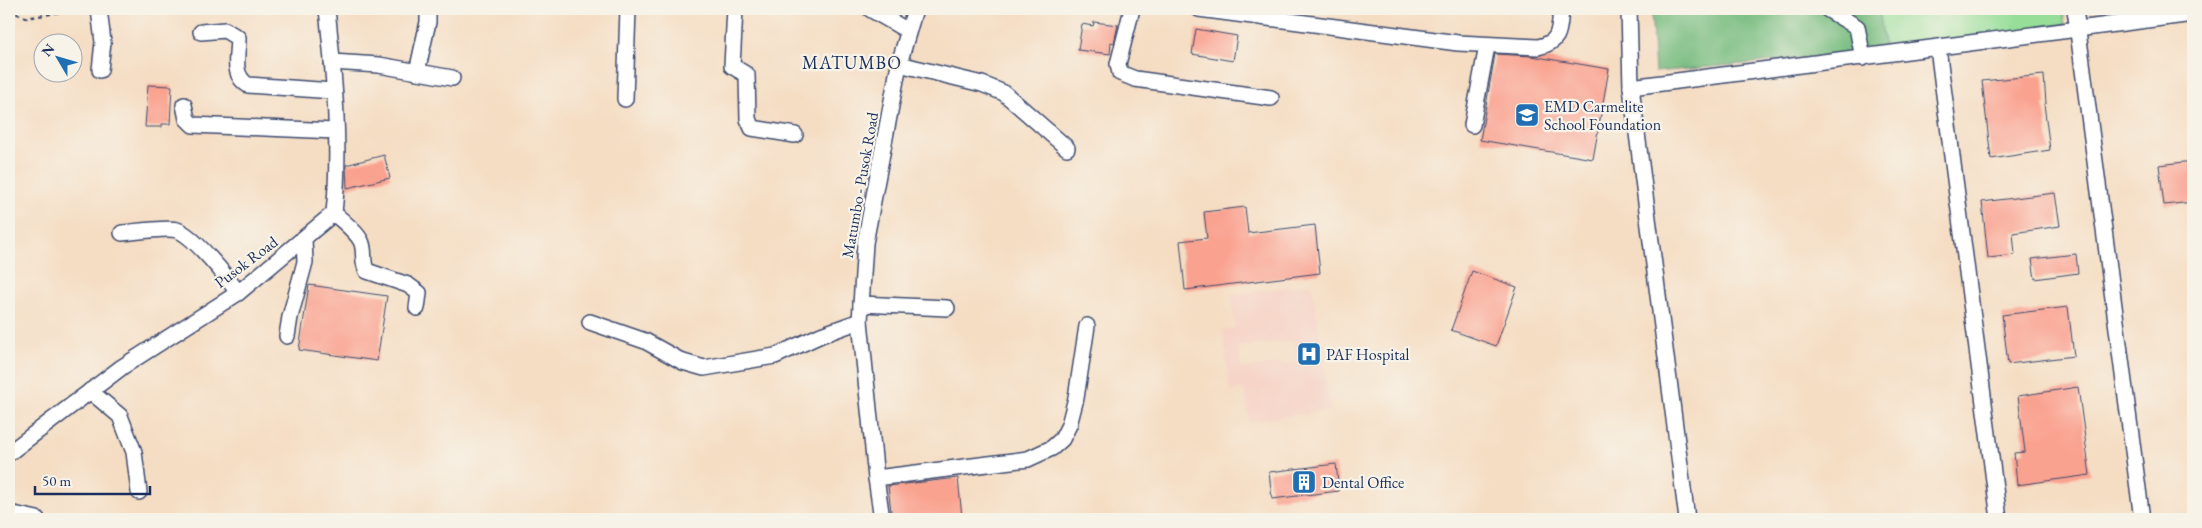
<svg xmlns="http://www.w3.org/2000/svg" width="2202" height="528" font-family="'EB Garamond',serif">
  <rect width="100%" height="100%" fill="#f7f3e8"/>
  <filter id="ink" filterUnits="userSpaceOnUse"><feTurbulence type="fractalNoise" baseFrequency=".02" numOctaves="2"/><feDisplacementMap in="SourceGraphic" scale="10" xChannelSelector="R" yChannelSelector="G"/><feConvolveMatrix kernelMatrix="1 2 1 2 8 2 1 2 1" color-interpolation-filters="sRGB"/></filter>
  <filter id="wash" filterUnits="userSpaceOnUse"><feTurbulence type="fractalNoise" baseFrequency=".0096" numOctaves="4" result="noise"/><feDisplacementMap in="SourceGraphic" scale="20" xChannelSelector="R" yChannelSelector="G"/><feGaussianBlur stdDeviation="1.12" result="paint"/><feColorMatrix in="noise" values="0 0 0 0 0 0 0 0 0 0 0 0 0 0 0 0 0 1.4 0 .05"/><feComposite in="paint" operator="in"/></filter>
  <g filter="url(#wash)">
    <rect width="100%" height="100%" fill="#f5ddc3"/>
    <path fill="#f6d2c5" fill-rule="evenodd" d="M 1312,283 L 1330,410 L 1249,422 L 1244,389 L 1230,391 L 1223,330 L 1235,328 L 1231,295 ZM 1294,341 L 1296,362 L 1241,368 L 1239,347 Z"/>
    <path fill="#97de99" stroke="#59867c" d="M 1879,9 L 2063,9 L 2065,27 L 1885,51 Z"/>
    <path fill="#79bd81" stroke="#4a7670" d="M 1651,9 L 1879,9 L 1885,51 L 1655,72 Z"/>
    <g id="blocks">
      <g fill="#faa290">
        <path d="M 1094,22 L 1118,25 L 1114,43 L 1111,42 L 1110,54 L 1078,50 L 1082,24 L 1093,26 Z"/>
        <path d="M 1196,29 L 1237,36 L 1233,61 L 1192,54 Z"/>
        <path d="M 1495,54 L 1531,56 L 1609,69 L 1593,159 L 1480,140 Z"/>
        <path d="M 2044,75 L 2046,104 L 2044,104 L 2050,150 L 1991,159 L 1982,81 Z"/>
        <path d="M 148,85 L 172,86 L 170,124 L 162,124 L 162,127 L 145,127 Z"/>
        <path d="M 384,155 L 390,178 L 347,188 L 346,165 Z"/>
        <path d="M 2193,161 L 2193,202 L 2164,205 L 2159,165 Z"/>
        <path d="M 2055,193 L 2060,226 L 2013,233 L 2015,255 L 1988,258 L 1982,202 Z"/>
        <path d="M 1245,207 L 1248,233 L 1315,225 L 1320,273 L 1185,290 L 1180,241 L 1207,238 L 1204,212 Z"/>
        <path d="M 2076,254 L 2078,273 L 2035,279 L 2032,259 Z"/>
        <path d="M 1472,271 L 1517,287 L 1496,346 L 1451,330 Z"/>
        <path d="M 309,285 L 387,296 L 377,361 L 299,350 Z"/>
        <path d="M 2068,307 L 2074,356 L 2008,364 L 2002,315 Z"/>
        <path d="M 2078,387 L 2090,475 L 2017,485 L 2014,453 L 2025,452 L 2018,396 Z"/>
        <path d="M 1336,464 L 1339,491 L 1272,499 L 1269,472 Z"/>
        <path d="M 958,478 L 962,517 L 942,519 L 892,519 L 888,486 Z"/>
      </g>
    </g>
  </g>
  <g filter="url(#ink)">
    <use href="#blocks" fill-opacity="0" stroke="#3c496d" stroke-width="1"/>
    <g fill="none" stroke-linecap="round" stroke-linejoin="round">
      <defs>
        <g id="minor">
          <path d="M 99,9 L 103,42 L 100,70"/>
          <path d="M 735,9 L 732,66 L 747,75 L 748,119 L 752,128 L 795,135"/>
          <path d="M 870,9 L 908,31"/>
          <path d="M 1132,9 L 1118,64 L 1120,73 L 1135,79 L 1271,98"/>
          <path d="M 1199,9 L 1458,43 L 1538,47 C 1561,42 1559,30 1561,9"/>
          <path d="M 1629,9 L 1631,87 L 1687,519"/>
          <path d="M 1827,9 L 1857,27 L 1863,58"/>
          <path d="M 2075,9 L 2142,519"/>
          <path d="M 201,32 L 225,30 L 238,38 C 238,55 231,75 248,85 L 333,91"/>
          <path d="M 1938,48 L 1999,519"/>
          <path d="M 332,62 L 379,65 L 452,78"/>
          <path d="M 899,64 L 982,84 L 1004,93 L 1067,148"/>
          <path d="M 417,72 L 428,22 L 428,9"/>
          <path d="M 1631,87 L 2193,14"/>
          <path d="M 625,99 L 628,9"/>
          <path d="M 184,105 L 187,119 L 193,125 L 335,131"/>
          <path d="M 1472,125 L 1487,46"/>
          <path d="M 334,213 C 342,221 356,231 361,241 C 366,251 361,262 367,271 L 408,285 L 419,293 L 417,308"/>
          <path d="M 122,233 C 134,232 167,227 177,230 C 193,235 228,278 238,293"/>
          <path d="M 861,304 L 947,308"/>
          <path d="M 590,322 L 645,341 L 683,362 L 704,368 L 775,356 L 821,335 L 860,321"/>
          <path d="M 287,336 L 290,317 L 305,262 L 304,239"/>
          <path d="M 90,391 L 120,416 L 134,452 L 139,492"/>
          <path d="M 9,453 L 122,367 L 238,293 L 334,213 C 341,146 334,76 327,9"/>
          <path d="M 876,478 L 1028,459 L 1052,448 L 1062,439 L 1069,425 L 1076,398 L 1087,326"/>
          <path d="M 9,513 L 37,519"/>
          <path d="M 882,519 L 876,478 L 860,321 L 865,243 L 899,64 L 915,9"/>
        </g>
      </defs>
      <use href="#minor" stroke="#3c496d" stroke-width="18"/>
      <path stroke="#3c496d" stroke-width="2.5" stroke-dasharray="4 4" stroke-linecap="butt" d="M 9,10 L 27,18 L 78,9"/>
      <use href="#minor" stroke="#fff" stroke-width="15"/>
    </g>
  </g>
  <defs>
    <symbol id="school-square" viewBox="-11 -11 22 22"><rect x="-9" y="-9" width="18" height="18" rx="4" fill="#1f6fb2" stroke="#f7f3e8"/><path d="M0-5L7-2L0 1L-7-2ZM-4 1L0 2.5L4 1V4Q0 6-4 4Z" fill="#fff"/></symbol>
    <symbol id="hospital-square" viewBox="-11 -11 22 22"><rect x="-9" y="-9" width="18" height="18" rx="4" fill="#1f6fb2" stroke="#f7f3e8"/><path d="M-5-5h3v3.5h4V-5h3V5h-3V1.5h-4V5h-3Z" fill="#fff"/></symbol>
    <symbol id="building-square" viewBox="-11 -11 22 22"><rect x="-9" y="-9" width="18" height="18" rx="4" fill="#1f6fb2" stroke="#f7f3e8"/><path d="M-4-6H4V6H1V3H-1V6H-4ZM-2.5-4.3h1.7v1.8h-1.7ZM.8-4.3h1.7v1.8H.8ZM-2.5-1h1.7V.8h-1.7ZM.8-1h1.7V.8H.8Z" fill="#fff"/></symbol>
  </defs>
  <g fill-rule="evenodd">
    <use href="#school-square" x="1513" y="101" width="28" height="28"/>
    <use href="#hospital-square" x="1295" y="340" width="28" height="28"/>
    <use href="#building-square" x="1290" y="468" width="28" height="28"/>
  </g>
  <g text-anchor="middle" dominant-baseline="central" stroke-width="4.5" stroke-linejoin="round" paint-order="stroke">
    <g font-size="16" fill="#1b2f5e" stroke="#f7f3e8" text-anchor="start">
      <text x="1544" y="106">EMD Carmelite<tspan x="1544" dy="18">School Foundation</tspan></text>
      <text x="1326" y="354">PAF Hospital</text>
      <text x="1322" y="482">Dental Office</text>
    </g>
    <g font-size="16" fill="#1b2f5e" stroke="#f7f3e8">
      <text transform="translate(860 185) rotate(-80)">Matumbo - Pusok Road</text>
      <text transform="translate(246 262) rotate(-37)">Pusok Road</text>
    </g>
    <g font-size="18" letter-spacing="1" fill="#1b2f5e" stroke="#f7f3e8">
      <text x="852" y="62">MATUMBO</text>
    </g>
  </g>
  <rect width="2202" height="528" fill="none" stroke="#f7f3e8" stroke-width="30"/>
  <g transform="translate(58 58) rotate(308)"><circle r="24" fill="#f7f3e8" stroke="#9fa5b1"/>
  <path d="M0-4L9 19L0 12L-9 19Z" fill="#1f6fb2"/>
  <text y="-8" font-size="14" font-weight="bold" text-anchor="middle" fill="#1b2f5e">N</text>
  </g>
  <path d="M35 486v8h115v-8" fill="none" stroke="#1b2f5e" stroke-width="2.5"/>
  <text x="42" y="486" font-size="15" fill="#1b2f5e" stroke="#f7f3e8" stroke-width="4" paint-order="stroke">50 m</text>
</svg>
